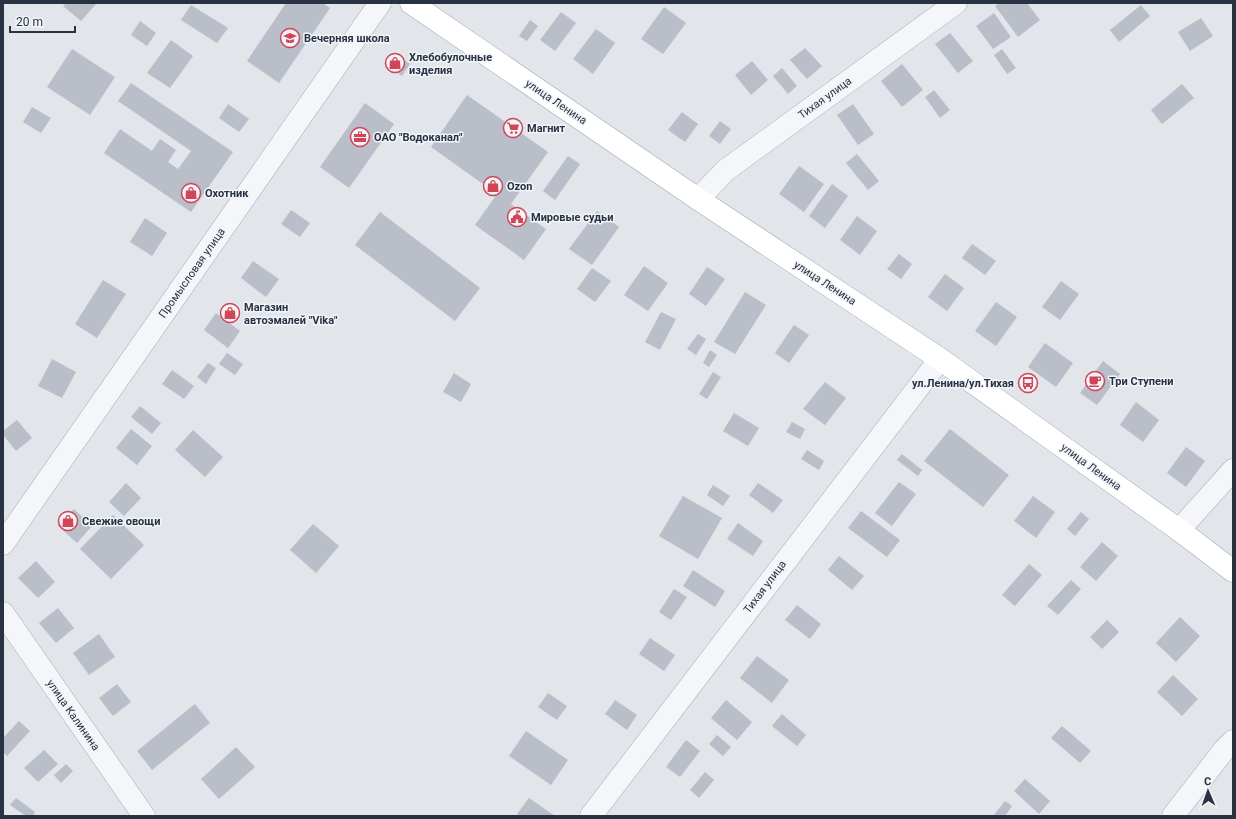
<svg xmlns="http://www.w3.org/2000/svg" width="1236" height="819" font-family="Roboto,sans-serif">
  <rect width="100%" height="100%" fill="#e2e5ea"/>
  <g fill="#b9bec8">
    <path d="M 66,3 L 97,3 L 81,21 L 63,6 Z"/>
    <path d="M 286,3 L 323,3 L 330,8 L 279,83 L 247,61 Z"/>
    <path d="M 1000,3 L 1027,3 L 1040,20 L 1018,37 L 995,6 Z"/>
    <path d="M 191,5 L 228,28 L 217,43 L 181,20 Z"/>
    <path d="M 1141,5 L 1150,16 L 1119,42 L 1110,30 Z"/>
    <path d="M 664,7 L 686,23 L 663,54 L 641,39 Z"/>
    <path d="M 561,12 L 576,23 L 555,51 L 540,40 Z"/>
    <path d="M 994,13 L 1011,37 L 993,49 L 976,26 Z"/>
    <path d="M 1201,18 L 1213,36 L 1190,51 L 1178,32 Z"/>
    <path d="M 530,20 L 538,26 L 527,41 L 519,36 Z"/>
    <path d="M 140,21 L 156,33 L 147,46 L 131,35 Z"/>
    <path d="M 596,29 L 615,43 L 593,74 L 573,59 Z"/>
    <path d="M 950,33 L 973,61 L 958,73 L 935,44 Z"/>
    <path d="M 171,40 L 193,56 L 170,88 L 147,73 Z"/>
    <path d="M 805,48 L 822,66 L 807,79 L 790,60 Z"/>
    <path d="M 72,49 L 115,77 L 90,115 L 47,87 Z"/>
    <path d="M 1002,49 L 1016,68 L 1007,74 L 994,55 Z"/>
    <path d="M 395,53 L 410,64 L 402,76 L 387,65 Z"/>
    <path d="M 752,61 L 768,80 L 751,95 L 735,75 Z"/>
    <path d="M 902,64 L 923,90 L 902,107 L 881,81 Z"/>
    <path d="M 782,68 L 797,86 L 788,94 L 773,76 Z"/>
    <path d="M 131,83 L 233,152 L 191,212 L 104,153 L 120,129 L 152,151 L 160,139 L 176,150 L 168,162 L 178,169 L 191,151 L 118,101 Z"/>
    <path d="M 1182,84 L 1194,98 L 1162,124 L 1151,110 Z"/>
    <path d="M 934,90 L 950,110 L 940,118 L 925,97 Z"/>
    <path d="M 467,95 L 548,152 L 511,204 L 546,229 L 524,260 L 475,225 L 497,194 L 431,147 Z"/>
    <path d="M 365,103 L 394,124 L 349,188 L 320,167 Z"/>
    <path d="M 228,104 L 249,119 L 239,132 L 219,118 Z"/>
    <path d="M 853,104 L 874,134 L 858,145 L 837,115 Z"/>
    <path d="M 32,107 L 51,118 L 41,133 L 23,122 Z"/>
    <path d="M 682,112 L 698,124 L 685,142 L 668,130 Z"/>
    <path d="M 720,121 L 731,129 L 720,144 L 709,136 Z"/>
    <path d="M 857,154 L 879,181 L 868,190 L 846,163 Z"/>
    <path d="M 568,156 L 580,164 L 555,200 L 543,191 Z"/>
    <path d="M 799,166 L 824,184 L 804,212 L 779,194 Z"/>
    <path d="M 832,184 L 848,196 L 825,228 L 809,216 Z"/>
    <path d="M 291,210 L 310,223 L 300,237 L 281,224 Z"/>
    <path d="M 597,211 L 619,227 L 592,265 L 569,249 Z"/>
    <path d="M 380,212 L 480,288 L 455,321 L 355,245 Z"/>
    <path d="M 857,216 L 877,231 L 860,255 L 840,240 Z"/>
    <path d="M 145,218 L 167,233 L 152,256 L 130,242 Z"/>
    <path d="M 972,244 L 996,261 L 985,275 L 962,258 Z"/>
    <path d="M 899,254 L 912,264 L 901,279 L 887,269 Z"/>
    <path d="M 253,261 L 279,279 L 266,297 L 241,278 Z"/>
    <path d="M 644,266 L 668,283 L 648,311 L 624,295 Z"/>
    <path d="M 707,267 L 725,279 L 706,306 L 689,294 Z"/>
    <path d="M 592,268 L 611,281 L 595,302 L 577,289 Z"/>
    <path d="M 945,274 L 964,288 L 947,311 L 928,297 Z"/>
    <path d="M 103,280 L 126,294 L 97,338 L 75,324 Z"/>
    <path d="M 1061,281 L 1079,294 L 1060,320 L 1042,307 Z"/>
    <path d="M 745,292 L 766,305 L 735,354 L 714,342 Z"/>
    <path d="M 996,302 L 1017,317 L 996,346 L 975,331 Z"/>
    <path d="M 661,312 L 676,319 L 660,350 L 645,342 Z"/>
    <path d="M 216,313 L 240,331 L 228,348 L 204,330 Z"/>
    <path d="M 794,325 L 809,335 L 789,363 L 775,353 Z"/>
    <path d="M 698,334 L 706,339 L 696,355 L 687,349 Z"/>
    <path d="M 1045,343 L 1073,363 L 1056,387 L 1028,367 Z"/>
    <path d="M 710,350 L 717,355 L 709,367 L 703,363 Z"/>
    <path d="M 227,353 L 243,364 L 235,375 L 219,364 Z"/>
    <path d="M 52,359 L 76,372 L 62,398 L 38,386 Z"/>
    <path d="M 1103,361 L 1120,374 L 1097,405 L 1080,393 Z"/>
    <path d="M 208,363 L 216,368 L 206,384 L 197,377 Z"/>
    <path d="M 172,370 L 194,386 L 184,399 L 162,384 Z"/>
    <path d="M 713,372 L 721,377 L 707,399 L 699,394 Z"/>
    <path d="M 454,373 L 471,384 L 461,402 L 443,392 Z"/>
    <path d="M 825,382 L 846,398 L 825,425 L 803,409 Z"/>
    <path d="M 1136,402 L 1159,420 L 1143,442 L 1120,425 Z"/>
    <path d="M 140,406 L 161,423 L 152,434 L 131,417 Z"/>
    <path d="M 734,413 L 759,428 L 748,446 L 723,431 Z"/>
    <path d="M 17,420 L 32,438 L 16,451 L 3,435 L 3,431 Z"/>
    <path d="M 792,422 L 805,429 L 800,439 L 786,432 Z"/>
    <path d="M 131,429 L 152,446 L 137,465 L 116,448 Z"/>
    <path d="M 950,429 L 1009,475 L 983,507 L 924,461 Z"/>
    <path d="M 193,430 L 223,457 L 205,477 L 175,450 Z"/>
    <path d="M 1186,447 L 1205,461 L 1186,487 L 1167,473 Z"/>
    <path d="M 807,450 L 824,461 L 819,470 L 801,459 Z"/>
    <path d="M 902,454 L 922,470 L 918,476 L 897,460 Z"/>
    <path d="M 899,482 L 916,494 L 892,526 L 875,513 Z"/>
    <path d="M 126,483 L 141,498 L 124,516 L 109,502 Z"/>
    <path d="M 758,483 L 783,500 L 773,513 L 749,495 Z"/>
    <path d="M 713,485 L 730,496 L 723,506 L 707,495 Z"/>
    <path d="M 683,496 L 722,518 L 698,559 L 659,536 Z"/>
    <path d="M 1033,496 L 1055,512 L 1036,538 L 1014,521 Z"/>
    <path d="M 74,509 L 92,526 L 77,543 L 58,526 Z"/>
    <path d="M 861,511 L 900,540 L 887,557 L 848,528 Z"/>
    <path d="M 1081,512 L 1089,519 L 1075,536 L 1067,529 Z"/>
    <path d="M 113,515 L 144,545 L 111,579 L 80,549 Z"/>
    <path d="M 738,523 L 763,541 L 753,556 L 727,539 Z"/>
    <path d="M 313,524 L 339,546 L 316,573 L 290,550 Z"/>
    <path d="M 1102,542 L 1118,556 L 1096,581 L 1080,567 Z"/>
    <path d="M 839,556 L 864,576 L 852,590 L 828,570 Z"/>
    <path d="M 36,561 L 55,582 L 38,598 L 18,578 Z"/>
    <path d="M 1029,564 L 1042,575 L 1015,606 L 1002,595 Z"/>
    <path d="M 693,570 L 725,591 L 715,607 L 683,586 Z"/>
    <path d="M 1071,580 L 1081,589 L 1058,615 L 1047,606 Z"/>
    <path d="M 674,589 L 687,597 L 671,620 L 659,612 Z"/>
    <path d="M 797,605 L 821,624 L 810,639 L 785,620 Z"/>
    <path d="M 58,608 L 74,628 L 56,643 L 39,623 Z"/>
    <path d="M 1180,617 L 1200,636 L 1176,662 L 1156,643 Z"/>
    <path d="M 1107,620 L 1119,632 L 1102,649 L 1090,637 Z"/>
    <path d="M 99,634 L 115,657 L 89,675 L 73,653 Z"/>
    <path d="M 650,638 L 675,655 L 664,671 L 639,654 Z"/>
    <path d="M 757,656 L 789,680 L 772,703 L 740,678 Z"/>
    <path d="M 1173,675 L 1198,699 L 1182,716 L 1157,692 Z"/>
    <path d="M 117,684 L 131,702 L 113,716 L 99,698 Z"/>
    <path d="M 548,693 L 567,706 L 557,720 L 538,707 Z"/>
    <path d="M 615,700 L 637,715 L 627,730 L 605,714 Z"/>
    <path d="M 726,700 L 752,722 L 737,740 L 711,718 Z"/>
    <path d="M 195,704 L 210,723 L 152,770 L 137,751 Z"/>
    <path d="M 782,714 L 806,735 L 797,746 L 772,726 Z"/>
    <path d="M 19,721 L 30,731 L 7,756 L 3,752 L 3,738 Z"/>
    <path d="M 1062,726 L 1091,751 L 1080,763 L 1051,738 Z"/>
    <path d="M 526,731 L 568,760 L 551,785 L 509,756 Z"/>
    <path d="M 717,735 L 731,747 L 723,756 L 709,744 Z"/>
    <path d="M 686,740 L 700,751 L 680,777 L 666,767 Z"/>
    <path d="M 236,747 L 255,767 L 219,799 L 201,779 Z"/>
    <path d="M 44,750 L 58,764 L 38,782 L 24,768 Z"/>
    <path d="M 66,764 L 73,771 L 61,783 L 54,775 Z"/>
    <path d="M 705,772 L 714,780 L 699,798 L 690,790 Z"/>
    <path d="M 1025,779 L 1050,801 L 1039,814 L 1014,791 Z"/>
    <path d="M 16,798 L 35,812 L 33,816 L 26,816 L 10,805 Z"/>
    <path d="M 529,798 L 555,816 L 520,816 L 517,814 Z"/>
    <path d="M 1005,801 L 1012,806 L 1005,816 L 993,816 Z"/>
  </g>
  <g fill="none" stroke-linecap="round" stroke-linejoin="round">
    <defs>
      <g id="minor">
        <path d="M 698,199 L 726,170 L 956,3"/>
        <path d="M 1179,530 L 1233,470"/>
        <path d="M 3,544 L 380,3"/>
        <path d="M 3,613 L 144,816"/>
        <path d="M 591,816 L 940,359"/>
        <path d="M 1173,816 L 1224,750 L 1233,741"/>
      </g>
      <path id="major" d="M 411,3 L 698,199 L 940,359 L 1179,530 L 1233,571"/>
    </defs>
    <use href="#minor" stroke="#a7acb5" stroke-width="23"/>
    <use href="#major" stroke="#a1a9b7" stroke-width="23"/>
    <use href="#minor" stroke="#f5f6f9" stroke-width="22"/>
    <use href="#major" stroke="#fff" stroke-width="22"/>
  </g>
  <defs>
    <symbol id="school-ring" viewBox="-11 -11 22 22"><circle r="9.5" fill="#f1f4f8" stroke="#d24456" stroke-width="1.5"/><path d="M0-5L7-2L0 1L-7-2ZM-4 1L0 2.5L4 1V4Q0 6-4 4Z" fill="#d24456"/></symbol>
    <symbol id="shop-ring" viewBox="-11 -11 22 22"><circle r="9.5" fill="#f1f4f8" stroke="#d24456" stroke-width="1.5"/><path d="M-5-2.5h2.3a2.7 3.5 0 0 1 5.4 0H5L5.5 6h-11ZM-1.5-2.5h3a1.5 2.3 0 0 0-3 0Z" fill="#d24456"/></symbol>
    <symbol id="supermarket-ring" viewBox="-11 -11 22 22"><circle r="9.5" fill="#f1f4f8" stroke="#d24456" stroke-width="1.5"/><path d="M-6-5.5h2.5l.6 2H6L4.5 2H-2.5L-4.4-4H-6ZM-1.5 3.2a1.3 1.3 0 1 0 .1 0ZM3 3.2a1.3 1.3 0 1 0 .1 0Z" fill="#d24456"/></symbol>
    <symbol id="office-ring" viewBox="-11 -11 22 22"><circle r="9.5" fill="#f1f4f8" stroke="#d24456" stroke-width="1.5"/><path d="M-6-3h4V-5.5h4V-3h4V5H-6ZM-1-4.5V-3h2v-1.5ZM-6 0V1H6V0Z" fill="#d24456"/></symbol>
    <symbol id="civic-ring" viewBox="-11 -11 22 22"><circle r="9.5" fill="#f1f4f8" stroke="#d24456" stroke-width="1.5"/><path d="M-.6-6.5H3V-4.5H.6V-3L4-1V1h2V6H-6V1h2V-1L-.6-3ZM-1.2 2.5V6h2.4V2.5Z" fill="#d24456"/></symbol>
    <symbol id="cafe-ring" viewBox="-11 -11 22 22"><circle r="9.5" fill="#f1f4f8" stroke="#d24456" stroke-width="1.5"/><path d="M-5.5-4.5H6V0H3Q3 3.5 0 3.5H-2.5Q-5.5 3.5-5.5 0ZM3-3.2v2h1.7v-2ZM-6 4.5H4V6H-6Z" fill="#d24456"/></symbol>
    <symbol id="bus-ring" viewBox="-11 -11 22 22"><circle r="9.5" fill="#f1f4f8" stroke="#d24456" stroke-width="1.5"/><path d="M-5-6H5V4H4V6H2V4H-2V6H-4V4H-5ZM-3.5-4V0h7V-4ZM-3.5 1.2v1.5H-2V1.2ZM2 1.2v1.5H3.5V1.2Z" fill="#d24456"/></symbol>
  </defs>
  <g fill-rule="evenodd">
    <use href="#school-ring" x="279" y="27" width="22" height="22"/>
    <use href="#shop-ring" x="384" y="52" width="22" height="22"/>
    <use href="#supermarket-ring" x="502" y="117" width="22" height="22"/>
    <use href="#office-ring" x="349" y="126" width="22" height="22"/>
    <use href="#shop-ring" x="482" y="175" width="22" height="22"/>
    <use href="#shop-ring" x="180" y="182" width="22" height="22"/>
    <use href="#civic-ring" x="506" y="206" width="22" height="22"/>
    <use href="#shop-ring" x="219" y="302" width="22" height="22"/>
    <use href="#cafe-ring" x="1084" y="370" width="22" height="22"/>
    <use href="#bus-ring" x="1017" y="372" width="22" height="22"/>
    <use href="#shop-ring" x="57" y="510" width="22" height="22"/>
  </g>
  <g text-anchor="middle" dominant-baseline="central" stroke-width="3" stroke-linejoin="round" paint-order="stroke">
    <g font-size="11" font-weight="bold" fill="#293243" stroke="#f1f4f8" text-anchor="start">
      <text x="304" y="38">Вечерняя школа</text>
      <text x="409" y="57">Хлебобулочные<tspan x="409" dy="13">изделия</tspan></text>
      <text x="527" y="128">Магнит</text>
      <text x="374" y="137">ОАО "Водоканал"</text>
      <text x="507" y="186">Ozon</text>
      <text x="205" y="193">Охотник</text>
      <text x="531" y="217">Мировые судьи</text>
      <text x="244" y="307">Магазин<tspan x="244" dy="13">автоэмалей "Vika"</tspan></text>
      <text x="1109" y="381">Три Ступени</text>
      <text x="1014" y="383" text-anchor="end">ул.Ленина/ул.Тихая</text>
      <text x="82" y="521">Свежие овощи</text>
    </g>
    <g font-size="11" fill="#293243" stroke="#f1f4f8">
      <text transform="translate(825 98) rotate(-36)">Тихая улица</text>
      <text transform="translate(556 102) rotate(34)">улица Ленина</text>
      <text transform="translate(192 273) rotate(-55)">Промысловая улица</text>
      <text transform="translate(825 283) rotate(33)">улица Ленина</text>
      <text transform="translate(1091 467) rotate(36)">улица Ленина</text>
      <text transform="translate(765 587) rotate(-53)">Тихая улица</text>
      <text transform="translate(73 715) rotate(55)">улица Калинина</text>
    </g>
  </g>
  <rect width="1236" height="819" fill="none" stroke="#293243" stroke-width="8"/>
  <g transform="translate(1208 791) rotate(358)" stroke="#f1f4f8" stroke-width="3" paint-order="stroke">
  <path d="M0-3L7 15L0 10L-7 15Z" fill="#293243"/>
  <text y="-6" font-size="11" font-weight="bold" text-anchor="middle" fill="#293243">С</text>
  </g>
  <path d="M10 26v6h65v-6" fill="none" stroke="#293243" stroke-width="2"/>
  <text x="16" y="26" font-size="12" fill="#293243" stroke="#f1f4f8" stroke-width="3" paint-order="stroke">20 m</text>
</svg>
